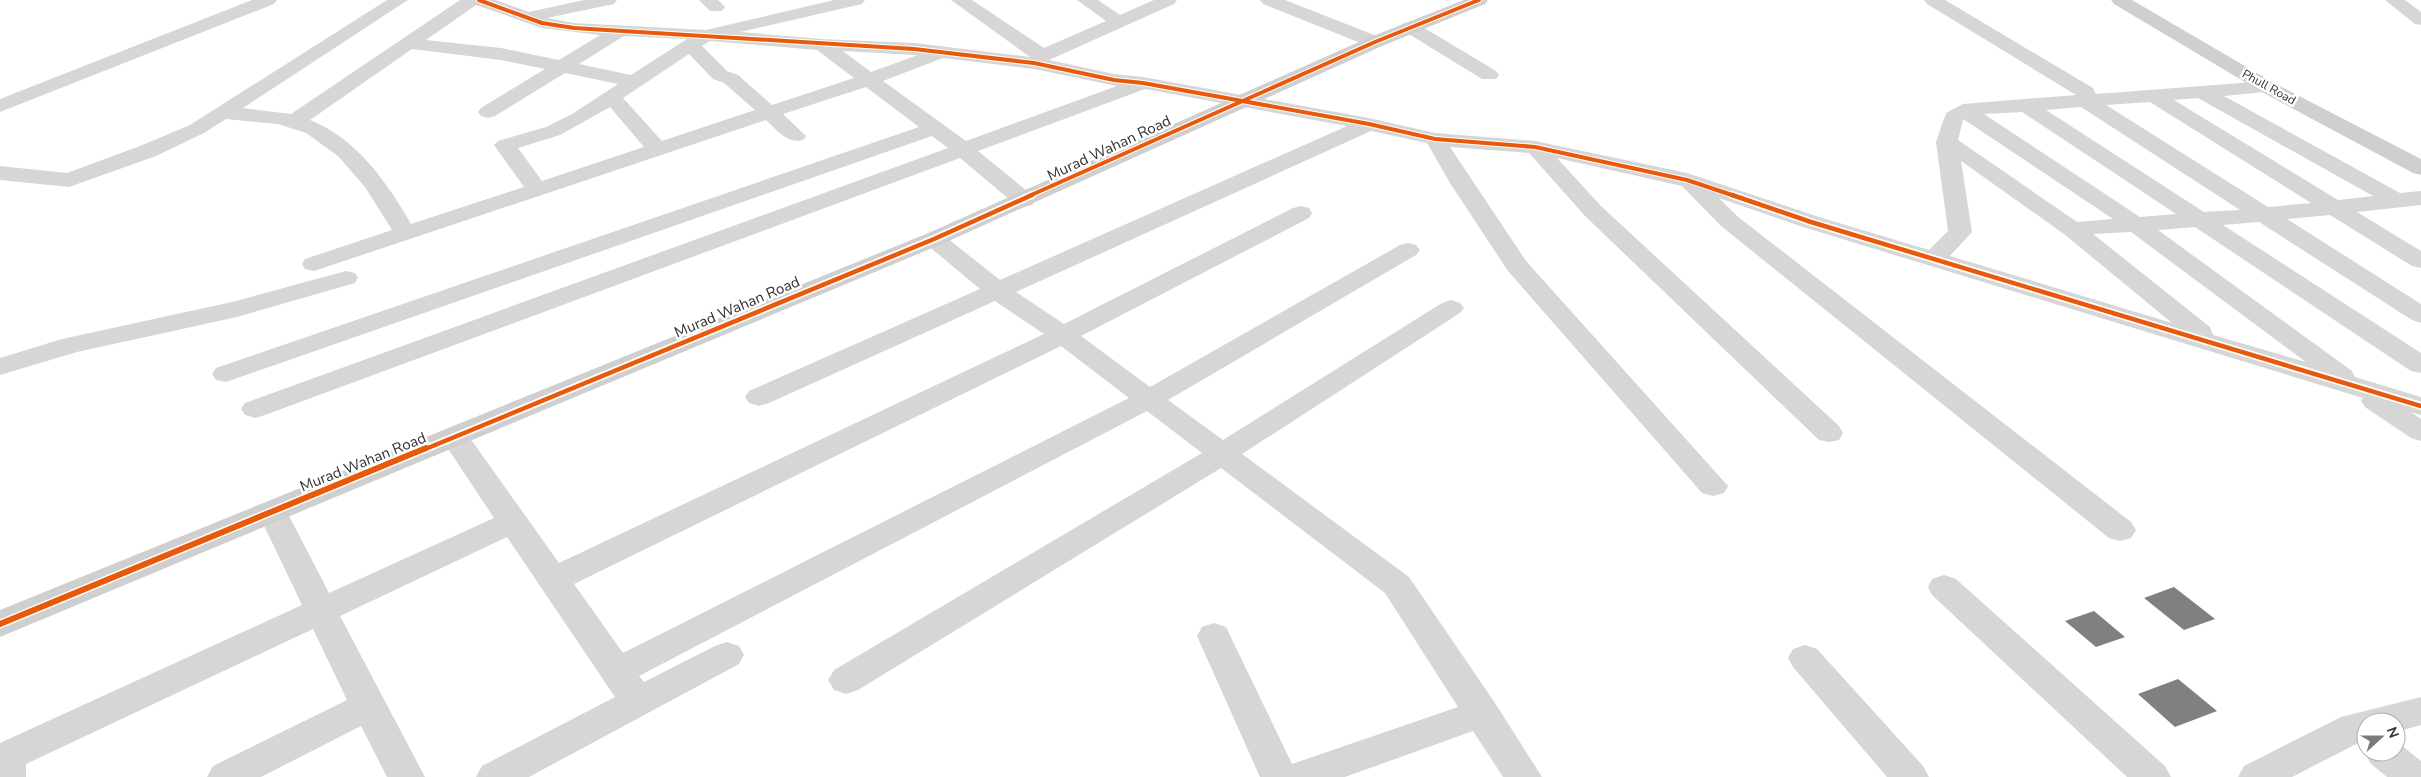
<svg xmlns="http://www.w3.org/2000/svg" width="2421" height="777" font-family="'Nunito Sans',sans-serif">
  <rect width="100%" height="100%" fill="#fff"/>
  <g fill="#808080">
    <path d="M 2174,587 L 2215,619 L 2184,630 L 2144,598 Z"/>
    <path d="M 2094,611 L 2125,637 L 2096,647 L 2065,621 Z"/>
    <path d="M 2178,679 L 2217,711 L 2175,727 L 2138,694 Z"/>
  </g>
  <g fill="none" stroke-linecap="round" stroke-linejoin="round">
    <g fill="#d6d6d6" fill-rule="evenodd">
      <path d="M 252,0 L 277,0 L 274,4 L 0,112 L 0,99 Z"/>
      <path d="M 387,0 L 408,0 L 243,108 L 291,114 L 460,0 L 495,0 L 529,12 L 584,0 L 617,0 L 614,4 L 547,18 L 574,23 L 706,30 L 834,0 L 865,0 L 862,4 L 740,32 L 822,39 L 914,43 L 1030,57 L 951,0 L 972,0 L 1044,48 L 1106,21 L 1077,0 L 1098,0 L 1120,15 L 1154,0 L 1177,0 L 1174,4 L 1049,60 L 1114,74 L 1143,77 L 1369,118 L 1435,133 L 1535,141 L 1687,173 L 1819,217 L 1929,250 L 1948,231 L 1936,142 L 1946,113 L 1963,104 L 2076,95 L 1927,4 L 1924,0 L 1945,0 L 2093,88 L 2096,94 L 2267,81 L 2274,83 L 2277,87 L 2274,91 L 2224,96 L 2400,193 L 2421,191 L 2421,205 L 2357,212 L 2421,251 L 2421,268 L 2412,266 L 2330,215 L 2287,219 L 2421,304 L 2421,323 L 2412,320 L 2259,222 L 2223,225 L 2421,353 L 2421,373 L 2411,371 L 2195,227 L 2158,230 L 2352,371 L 2355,377 L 2421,397 L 2421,415 L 2411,412 L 2421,419 L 2421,441 L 2411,438 L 2365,407 L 2361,401 L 2363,398 L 1803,227 L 1719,198 L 1737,216 L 2131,522 L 2136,530 L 2131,538 L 2120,541 L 2109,538 L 1721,226 L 1682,186 L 1557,158 L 1601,206 L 1839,426 L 1843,433 L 1839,440 L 1829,442 L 1819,440 L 1585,216 L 1529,153 L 1450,147 L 1526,261 L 1728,486 L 1724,493 L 1713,496 L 1702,493 L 1508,271 L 1450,183 L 1427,143 L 1371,131 L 1016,292 L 1064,324 L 1293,208 L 1301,206 L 1309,208 L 1312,213 L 1309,218 L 1081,336 L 1150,387 L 1400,245 L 1408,243 L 1416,245 L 1420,250 L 1416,255 L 1168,400 L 1223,440 L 1442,303 L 1451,300 L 1460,303 L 1464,308 L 1460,313 L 1242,454 L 1409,577 L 1495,703 L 1542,777 L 1503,777 L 1473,731 L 1345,777 L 1260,777 L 1197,636 L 1202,627 L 1214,623 L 1226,627 L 1292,764 L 1458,707 L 1385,593 L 1221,468 L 858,690 L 846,694 L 834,690 L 828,680 L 834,670 L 1202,453 L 1147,411 L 639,676 L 644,682 L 715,646 L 727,642 L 739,646 L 744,655 L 739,664 L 529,777 L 476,777 L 482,766 L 615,697 L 507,537 L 340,616 L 425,777 L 387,777 L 361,726 L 261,777 L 207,777 L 213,766 L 347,700 L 313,629 L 26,764 L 26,777 L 0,777 L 0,743 L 302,605 L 258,513 L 262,506 L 273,502 L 284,506 L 329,593 L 494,518 L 441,438 L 445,431 L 455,429 L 465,431 L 559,563 L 1044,334 L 995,301 L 769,403 L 759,406 L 749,403 L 745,397 L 749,391 L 980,289 L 926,244 L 922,239 L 926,234 L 934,232 L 942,234 L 1000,280 L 1347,126 L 1145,89 L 978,151 L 1032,195 L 1035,200 L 1032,205 L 1024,207 L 1016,205 L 960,158 L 265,415 L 255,418 L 245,415 L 241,409 L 245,403 L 948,148 L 932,136 L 226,382 L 216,380 L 212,374 L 216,368 L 919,127 L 866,87 L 783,114 L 806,136 L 803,140 C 787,144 777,130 766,120 L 314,271 L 305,269 L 302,264 L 305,259 L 392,230 L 365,187 L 338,156 L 306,133 L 278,124 L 226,119 L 204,133 L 156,156 L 69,187 L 0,180 L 0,166 L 67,173 L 140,146 L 190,125 ZM 476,5 L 542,28 L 600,35 L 559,60 L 501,48 L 426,40 ZM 624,36 L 687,39 L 631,75 L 579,64 ZM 710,41 L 817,50 L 854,78 L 772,105 L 738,75 L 727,71 L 702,46 ZM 412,49 L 501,60 L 545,69 L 481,108 L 478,112 L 481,116 L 488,118 L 495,116 L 565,73 L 618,84 L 572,114 L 546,127 L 498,141 L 494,145 L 524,187 L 411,224 C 387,182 356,138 310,120 ZM 843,51 L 914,55 L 918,55 L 871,72 ZM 689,54 L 713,79 L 724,83 L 755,110 L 662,141 L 623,98 ZM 943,58 L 1034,69 L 1117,86 L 966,141 L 883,81 ZM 2198,98 L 2373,196 L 2338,200 L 2174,100 ZM 2150,102 L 2311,203 L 2268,207 L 2106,105 ZM 610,107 L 644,147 L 542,181 L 518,148 L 560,135 ZM 2081,107 L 2240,210 L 2204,212 L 2046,110 ZM 2022,112 L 2176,214 L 2140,217 L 1984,114 ZM 1963,119 L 2113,219 L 2077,222 L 1958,140 ZM 1961,161 L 2064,234 L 2172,323 L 1950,256 L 1972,232 ZM 2131,232 L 2306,362 L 2213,335 L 2210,327 L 2093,234 ZM 1061,346 L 1129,398 L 623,653 L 574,584 Z"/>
      <path d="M 699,0 L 718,0 L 725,7 L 722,11 L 710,11 Z"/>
      <path d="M 1260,0 L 1285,0 L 1382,38 L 1384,42 L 1382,46 L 1368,46 L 1263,4 Z"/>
      <path d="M 2385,0 L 2405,0 L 2421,12 L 2421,25 L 2415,24 Z"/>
      <path d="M 1410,22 L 1416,23 L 1496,71 L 1499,75 L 1496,79 L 1482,79 L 1404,31 L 1401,27 L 1404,23 Z"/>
      <path d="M 346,271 L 355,273 L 358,278 L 355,283 L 237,317 L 77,352 L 0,375 L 0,358 L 62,339 L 232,302 Z"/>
      <path d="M 1944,575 L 1956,579 L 2165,766 L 2171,777 L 2127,777 L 1932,595 L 1928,587 L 1932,579 Z"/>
      <path d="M 1805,645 L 1817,649 L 1923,766 L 1929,777 L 1887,777 L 1793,667 L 1788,658 L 1793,649 Z"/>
      <path d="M 2421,697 L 2421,725 L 2396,732 L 2396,722 L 2366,722 L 2366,739 L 2292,777 L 2238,777 L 2244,766 L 2341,717 Z"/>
      <path d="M 2396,741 L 2421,761 L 2421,777 L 2387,777 L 2370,763 L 2365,752 L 2366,749 L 2366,752 L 2396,752 Z"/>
    </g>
    <g fill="#cfcfcf" fill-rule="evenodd">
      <path d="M 1464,0 L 1488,0 L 1485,4 L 1382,46 L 942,244 L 0,637 L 0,610 L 926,234 L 1368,38 Z"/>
      <path d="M 2111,0 L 2132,0 L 2274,83 L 2421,159 L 2421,175 L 2413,173 L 2260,91 L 2114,4 Z"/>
    </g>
    <defs>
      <g id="cycleway-far2">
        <path d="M 479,0 L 542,23 L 574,28 L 914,49 L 1034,63 L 1114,80 L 1143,83 L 1369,124 L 1435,139 L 1535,147 L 1687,180 L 1735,196"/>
        <path d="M 1029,196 L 1375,42 L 1479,0"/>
      </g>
      <g id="cycleway-far1">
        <path d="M 1732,195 L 1811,222 L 2421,406"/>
        <path d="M 423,450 L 934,239 L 1032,195"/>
      </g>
      <path id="cycleway" d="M 0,624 L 426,448"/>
    </defs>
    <use href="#cycleway-far2" stroke="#fff" stroke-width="6"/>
    <use href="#cycleway-far1" stroke="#fff" stroke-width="8"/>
    <use href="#cycleway" stroke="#fff" stroke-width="9"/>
    <use href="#cycleway-far2" stroke="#e8590c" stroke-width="4"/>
    <use href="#cycleway-far1" stroke="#e8590c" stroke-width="4.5"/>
    <use href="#cycleway" stroke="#e8590c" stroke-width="6"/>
  </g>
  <g text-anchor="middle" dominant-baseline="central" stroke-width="5" stroke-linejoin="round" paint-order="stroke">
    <g font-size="12" fill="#323232" stroke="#fff">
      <text transform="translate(2269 87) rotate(29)">Phull Road</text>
    </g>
    <g font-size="15" fill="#323232" stroke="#fff">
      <text transform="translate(1109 148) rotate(-25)">Murad Wahan Road</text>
      <text transform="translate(737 307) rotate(-23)">Murad Wahan Road</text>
      <text transform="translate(363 462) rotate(-22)">Murad Wahan Road</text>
    </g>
  </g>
  <g transform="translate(2381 737) rotate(69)"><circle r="24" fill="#ffffff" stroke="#adadad"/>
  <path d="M0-4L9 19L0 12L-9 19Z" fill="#7a7a7a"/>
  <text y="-8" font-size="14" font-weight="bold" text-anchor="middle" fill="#323232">N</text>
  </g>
</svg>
